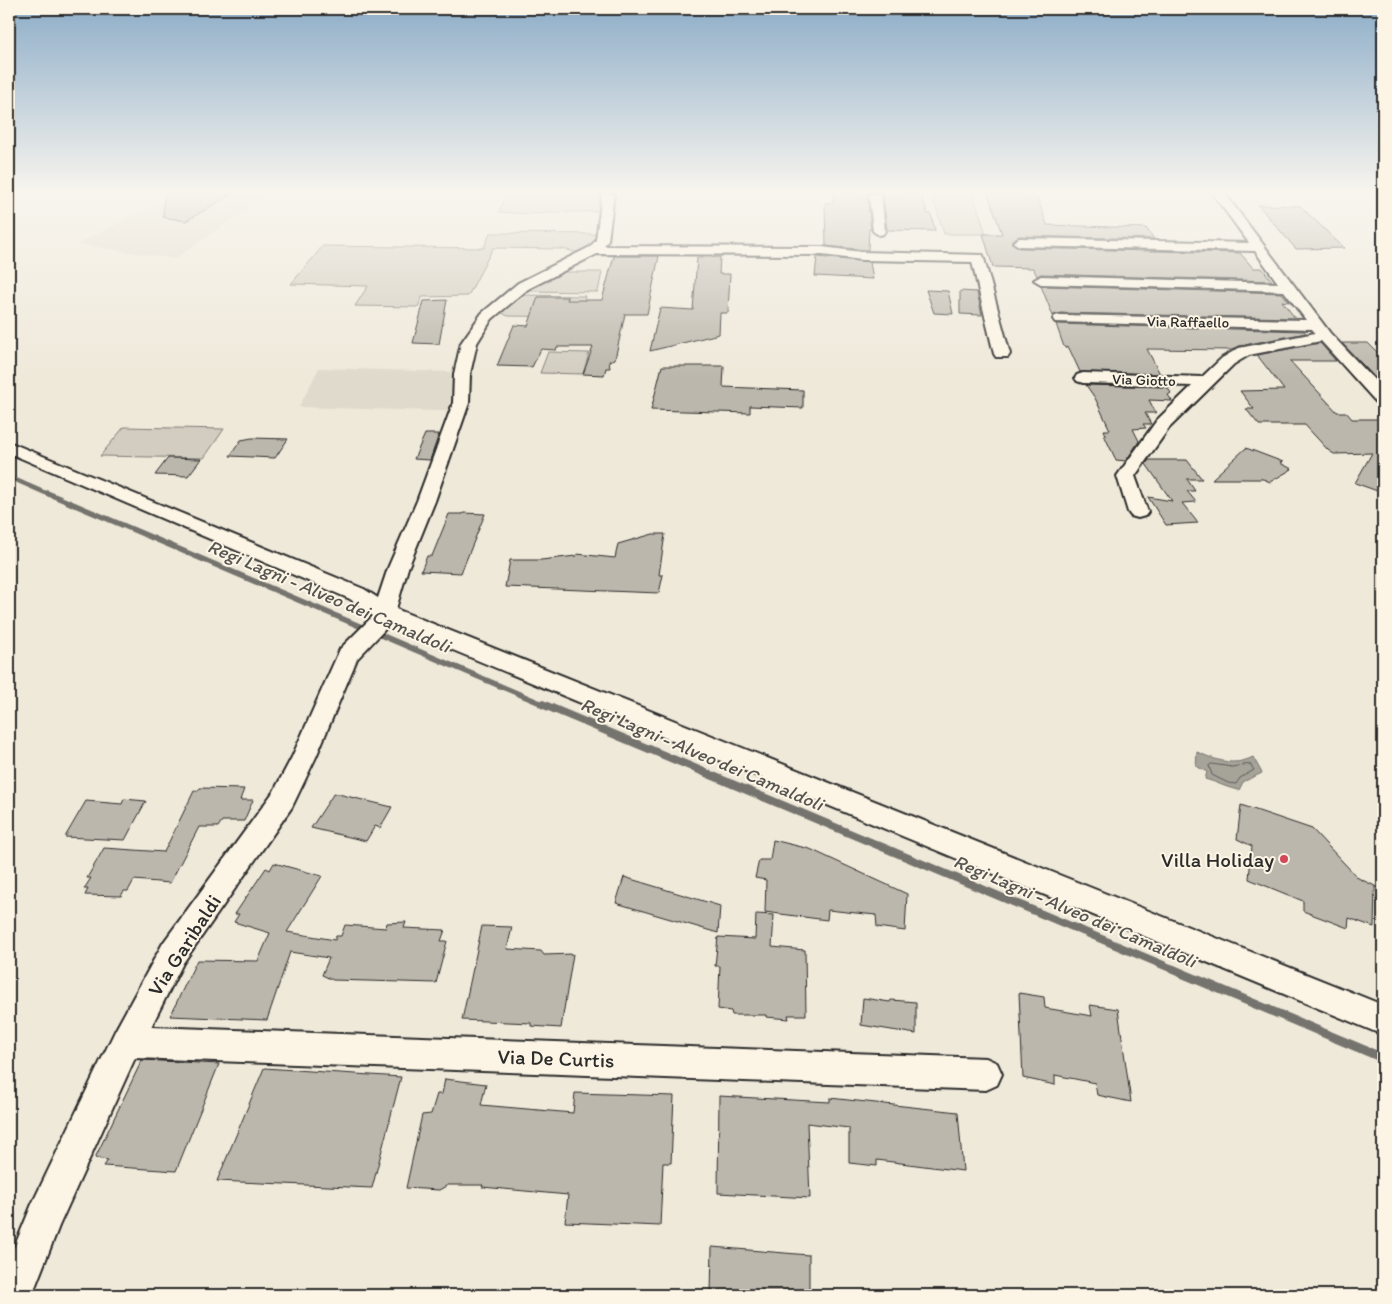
<svg xmlns="http://www.w3.org/2000/svg" width="1392" height="1304" font-family="Itim,sans-serif">
  <rect width="100%" height="100%" fill="#efe9da"/>
  <filter id="ink" filterUnits="userSpaceOnUse"><feTurbulence type="fractalNoise" baseFrequency=".02" numOctaves="2"/><feDisplacementMap in="SourceGraphic" scale="10" xChannelSelector="R" yChannelSelector="G"/><feConvolveMatrix kernelMatrix="1 2 1 2 8 2 1 2 1" color-interpolation-filters="sRGB"/></filter>
  <g filter="url(#ink)">
    <g fill="#e0dacc">
      <path d="M 178,194 L 269,194 L 175,259 L 77,244 Z"/>
      <path d="M 319,368 L 453,372 L 454,376 L 474,375 L 469,408 L 468,412 L 299,407 Z"/>
    </g>
    <g fill="#d2cdc0" stroke="#7e7c76">
      <path d="M 506,194 L 603,194 L 601,211 L 527,214 L 499,212 Z"/>
      <path d="M 932,194 L 973,194 L 986,234 L 944,234 Z"/>
      <path d="M 490,233 L 596,234 L 592,247 L 582,253 L 561,249 L 493,248 L 468,296 L 422,297 L 418,307 L 355,306 L 368,286 L 291,284 L 323,246 L 484,248 Z"/>
      <path d="M 565,272 L 602,272 L 598,292 L 526,291 Z"/>
      <path d="M 521,295 L 585,296 L 580,317 L 508,316 L 502,313 Z"/>
      <path d="M 548,352 L 589,353 L 583,374 L 540,373 Z"/>
      <path d="M 124,427 L 224,429 L 204,458 L 100,456 Z"/>
    </g>
    <path fill="#a6a399" stroke="#75736d" d="M 1197,752 C 1216,760 1233,767 1253,757 L 1262,773 L 1243,782 L 1239,790 C 1226,788 1217,782 1205,779 L 1207,772 L 1196,766 Z"/>
    <g fill="none" stroke-linecap="round" stroke-linejoin="round">
      <path stroke="#5c5b57" stroke-width="1" d="M 1212,764 L 1232,767 L 1250,764 L 1254,770 L 1240,778 L 1236,784 L 1228,783 L 1212,775 L 1209,766 Z"/>
      <path stroke="#75736d" stroke-width="4.5" d="M 9,477 L 50,495"/>
      <path stroke="#75736d" stroke-width="5.5" d="M 47,493 L 545,705"/>
      <path stroke="#75736d" stroke-width="8" d="M 542,704 L 1175,970"/>
      <path stroke="#75736d" stroke-width="9" d="M 1172,969 L 1383,1058"/>
    </g>
    <g fill="#bcb7ac" stroke="#2b2b2b">
      <path d="M 164,194 L 232,194 L 186,221 L 163,217 Z"/>
      <path d="M 833,194 L 867,194 L 871,230 L 869,229 L 868,250 L 826,246 L 825,203 L 833,203 Z"/>
      <path d="M 883,194 L 921,195 L 928,214 L 931,214 L 935,231 L 887,230 Z"/>
      <path d="M 988,194 L 1036,194 L 1047,225 L 1146,228 L 1154,239 L 1019,236 L 1011,241 L 1019,248 L 1240,253 L 1253,268 L 1262,268 L 1272,281 L 1041,274 L 1037,276 L 1033,268 L 993,267 L 983,234 L 1002,234 Z"/>
      <path d="M 1258,205 L 1300,206 L 1344,248 L 1296,249 Z"/>
      <path d="M 614,256 L 659,256 L 647,314 L 625,314 L 615,359 L 609,361 L 610,368 L 606,368 L 604,375 L 583,374 L 593,347 L 557,347 L 556,350 L 541,349 L 532,367 L 497,366 L 514,325 L 528,326 L 538,297 L 568,297 L 567,300 L 602,300 Z"/>
      <path d="M 720,257 L 719,274 L 730,274 L 728,313 L 720,313 L 719,334 L 650,351 L 660,308 L 693,310 L 697,258 Z"/>
      <path d="M 817,257 L 870,262 L 873,279 L 815,276 Z"/>
      <path d="M 1041,286 L 1282,293 L 1289,302 L 1282,301 L 1295,318 L 1060,313 L 1053,316 Z"/>
      <path d="M 926,290 L 948,291 L 953,314 L 934,313 Z"/>
      <path d="M 960,291 L 977,292 L 982,315 L 960,314 Z"/>
      <path d="M 447,300 L 439,344 L 413,343 L 424,301 Z"/>
      <path d="M 1056,324 L 1304,331 L 1306,333 L 1239,346 L 1232,350 L 1147,349 L 1160,374 L 1080,372 L 1069,348 L 1064,347 Z"/>
      <path d="M 1320,343 L 1336,361 L 1290,361 L 1337,412 L 1346,412 L 1352,419 L 1383,419 L 1383,493 L 1355,483 L 1372,453 L 1334,454 L 1328,450 L 1305,425 L 1259,425 L 1246,409 L 1254,409 L 1240,391 L 1284,390 L 1257,355 Z"/>
      <path d="M 1342,343 L 1368,343 L 1383,358 L 1383,386 Z"/>
      <path d="M 662,366 L 724,366 L 723,387 L 803,390 L 803,408 L 750,406 L 750,413 L 651,410 Z"/>
      <path d="M 1086,385 L 1167,387 L 1171,393 L 1168,395 L 1172,401 L 1149,400 L 1156,413 L 1145,413 L 1151,424 L 1143,424 L 1146,428 L 1133,429 L 1139,441 L 1126,461 L 1116,460 L 1104,435 L 1106,435 L 1104,430 L 1110,430 L 1095,398 Z"/>
      <path d="M 425,434 L 439,434 L 430,460 L 414,459 Z"/>
      <path d="M 252,438 L 288,439 L 275,458 L 230,456 L 241,440 Z"/>
      <path d="M 1246,448 L 1283,462 L 1280,463 L 1292,469 L 1270,482 L 1263,479 L 1212,479 Z"/>
      <path d="M 168,458 L 201,459 L 188,476 L 155,475 Z"/>
      <path d="M 1149,460 L 1187,460 L 1202,479 L 1187,479 L 1195,491 L 1187,491 L 1196,502 L 1182,503 L 1198,523 L 1166,525 L 1148,497 L 1172,501 L 1146,464 Z"/>
      <path d="M 463,513 L 485,514 L 461,573 L 421,571 L 427,556 L 432,556 L 449,514 L 463,514 Z"/>
      <path d="M 653,534 L 665,534 L 659,575 L 663,575 L 659,593 L 505,587 L 510,560 L 541,560 L 576,556 L 577,554 L 615,558 L 618,544 Z"/>
      <path d="M 200,788 L 244,789 L 240,800 L 253,800 L 244,821 L 222,821 L 218,827 L 199,827 L 170,883 L 134,880 L 128,891 L 124,891 L 121,896 L 85,895 L 88,889 L 84,889 L 91,878 L 87,878 L 104,848 L 164,852 L 194,791 L 198,791 Z"/>
      <path d="M 334,793 L 392,807 L 380,828 L 375,826 L 366,841 L 311,828 Z"/>
      <path d="M 124,799 L 146,801 L 125,840 L 65,837 L 86,801 L 122,804 Z"/>
      <path d="M 1241,805 L 1312,829 L 1358,878 L 1375,886 L 1374,927 L 1349,918 L 1348,928 L 1303,911 L 1303,901 L 1249,879 L 1252,846 L 1237,839 Z"/>
      <path d="M 773,840 L 810,849 L 907,894 L 905,931 L 877,927 L 876,915 L 856,913 L 828,910 L 827,920 L 765,912 L 766,880 L 755,878 L 759,860 L 770,860 Z"/>
      <path d="M 274,863 L 322,876 L 287,932 L 335,940 L 336,936 L 341,936 L 345,925 L 386,928 L 387,923 L 406,922 L 404,928 L 445,930 L 441,941 L 447,941 L 436,983 L 333,980 L 322,975 L 329,958 L 290,952 L 267,1020 L 170,1016 L 197,960 L 258,961 L 270,933 L 234,922 L 239,914 L 235,914 L 266,868 L 270,870 Z"/>
      <path d="M 624,877 L 720,906 L 718,933 L 616,903 Z"/>
      <path d="M 756,914 L 774,915 L 772,947 L 805,950 L 806,1015 L 788,1015 L 789,1019 L 766,1017 L 766,1015 L 732,1015 L 731,1011 L 718,1009 L 720,966 L 715,966 L 718,937 L 755,939 Z"/>
      <path d="M 482,926 L 512,927 L 507,949 L 541,951 L 544,955 L 573,954 L 561,1028 L 531,1026 L 531,1023 L 462,1020 Z"/>
      <path d="M 1019,993 L 1044,997 L 1045,1008 L 1092,1016 L 1090,1005 L 1118,1009 L 1131,1102 L 1097,1095 L 1095,1083 L 1055,1075 L 1055,1085 L 1023,1078 Z"/>
      <path d="M 863,998 L 890,1002 L 891,1000 L 916,1002 L 916,1034 L 861,1025 Z"/>
      <path d="M 142,1060 L 219,1064 L 176,1171 L 104,1166 L 108,1160 L 95,1158 Z"/>
      <path d="M 264,1068 L 401,1077 L 372,1188 L 217,1181 Z"/>
      <path d="M 445,1079 L 486,1084 L 481,1105 L 573,1113 L 575,1093 L 674,1096 L 671,1163 L 663,1163 L 660,1226 L 565,1222 L 568,1195 L 482,1187 L 483,1185 L 448,1185 L 439,1190 L 406,1188 L 422,1115 L 431,1114 L 437,1094 L 442,1094 Z"/>
      <path d="M 719,1096 L 830,1102 L 830,1098 L 958,1112 L 963,1171 L 877,1160 L 877,1166 L 849,1163 L 849,1128 L 807,1123 L 810,1198 L 718,1193 Z"/>
      <path d="M 712,1247 L 809,1255 L 809,1295 L 711,1295 Z"/>
    </g>
    <g fill="none" stroke-linecap="round" stroke-linejoin="round">
      <defs>
        <g id="minor">
          <path d="M 602,194 L 614,194 L 608,240 L 604,246 L 822,247 L 862,252 L 983,255 L 1010,354 L 1008,357 L 996,357 L 994,354 L 972,262 L 862,260 L 822,255 L 597,254 L 528,289 L 492,319 L 477,343 L 470,374 L 469,403 L 435,501 L 408,568 L 396,609 L 1383,1005 L 1383,1035 L 390,624 L 357,659 L 316,757 L 292,807 L 183,963 L 151,1027 L 986,1058 L 997,1063 L 1002,1074 L 997,1085 L 986,1090 L 135,1058 L 59,1226 L 32,1295 L 9,1295 L 9,1260 L 32,1204 L 115,1031 L 163,943 L 274,791 L 292,757 L 340,649 L 373,616 L 350,599 L 9,453 L 9,442 L 364,589 L 378,598 L 388,568 L 417,501 L 453,403 L 454,374 L 461,343 L 482,313 L 518,283 L 590,247 L 596,240 Z"/>
          <path d="M 869,194 L 881,194 L 885,231 L 883,234 L 879,235 L 873,231 Z"/>
          <path d="M 1213,194 L 1225,194 L 1330,333 L 1383,389 L 1383,404 L 1377,403 L 1321,341 L 1249,355 L 1234,364 L 1169,428 L 1135,476 L 1148,512 L 1145,516 L 1138,518 L 1131,516 L 1128,512 L 1117,476 L 1157,420 L 1192,386 L 1083,383 L 1077,381 L 1075,378 L 1077,375 L 1083,373 L 1202,377 L 1222,358 L 1239,348 L 1315,333 L 1312,329 L 1055,322 L 1053,319 L 1055,316 L 1060,315 L 1306,320 L 1284,291 L 1041,284 L 1034,280 L 1041,276 L 1278,283 L 1255,251 L 1019,246 L 1013,242 L 1019,238 L 1249,243 Z"/>
        </g>
      </defs>
      <use href="#minor" stroke="#2b2b2b" stroke-width="4"/>
      <use href="#minor" fill="#fcf5e5" fill-rule="evenodd"/>
    </g>
  </g>
  <linearGradient id="sky" x2="0" y2="1"><stop stop-color="#8dadc8"/><stop offset="0.51" stop-color="#f8f5ee"/><stop offset="1" stop-color="#f8f5ee" stop-opacity="0"/></linearGradient>
  <rect width="1392" height="377" fill="url(#sky)"/>
  <circle fill="#d1495b" stroke="#fcf5e5" stroke-width="2" cx="1284" cy="859" r="5"/>
  <g text-anchor="middle" dominant-baseline="central" stroke-width="4" stroke-linejoin="round" paint-order="stroke">
    <g font-size="15" fill="#2b2b2b" stroke="#fcf5e5">
      <text transform="translate(1188 322) rotate(1)">Via Raffaello</text>
      <text transform="translate(1144 380) rotate(2)">Via Giotto</text>
    </g>
    <g font-size="19" font-style="italic" fill="#565552" stroke="#fcf5e5">
      <text transform="translate(329 596) rotate(23)">Regi Lagni - Alveo dei Camaldoli</text>
      <text transform="translate(702 754) rotate(23)">Regi Lagni - Alveo dei Camaldoli</text>
      <text transform="translate(1075 911) rotate(23)">Regi Lagni - Alveo dei Camaldoli</text>
    </g>
    <g font-size="21" fill="#2b2b2b" stroke="#fcf5e5" text-anchor="end">
      <text x="1274" y="859">Villa Holiday</text>
    </g>
    <g font-size="21" fill="#2b2b2b" stroke="#fcf5e5">
      <text transform="translate(184 945) rotate(-57)">Via Garibaldi</text>
      <text transform="translate(556 1058) rotate(2)">Via De Curtis</text>
    </g>
  </g>
  <rect width="1392" height="1304" fill="none" stroke="#fcf5e5" stroke-width="30"/>
  <rect x="15" y="15" width="1362" height="1274" fill="none" stroke="#2b2b2b" stroke-width="2" filter="url(#ink)"/>
</svg>
